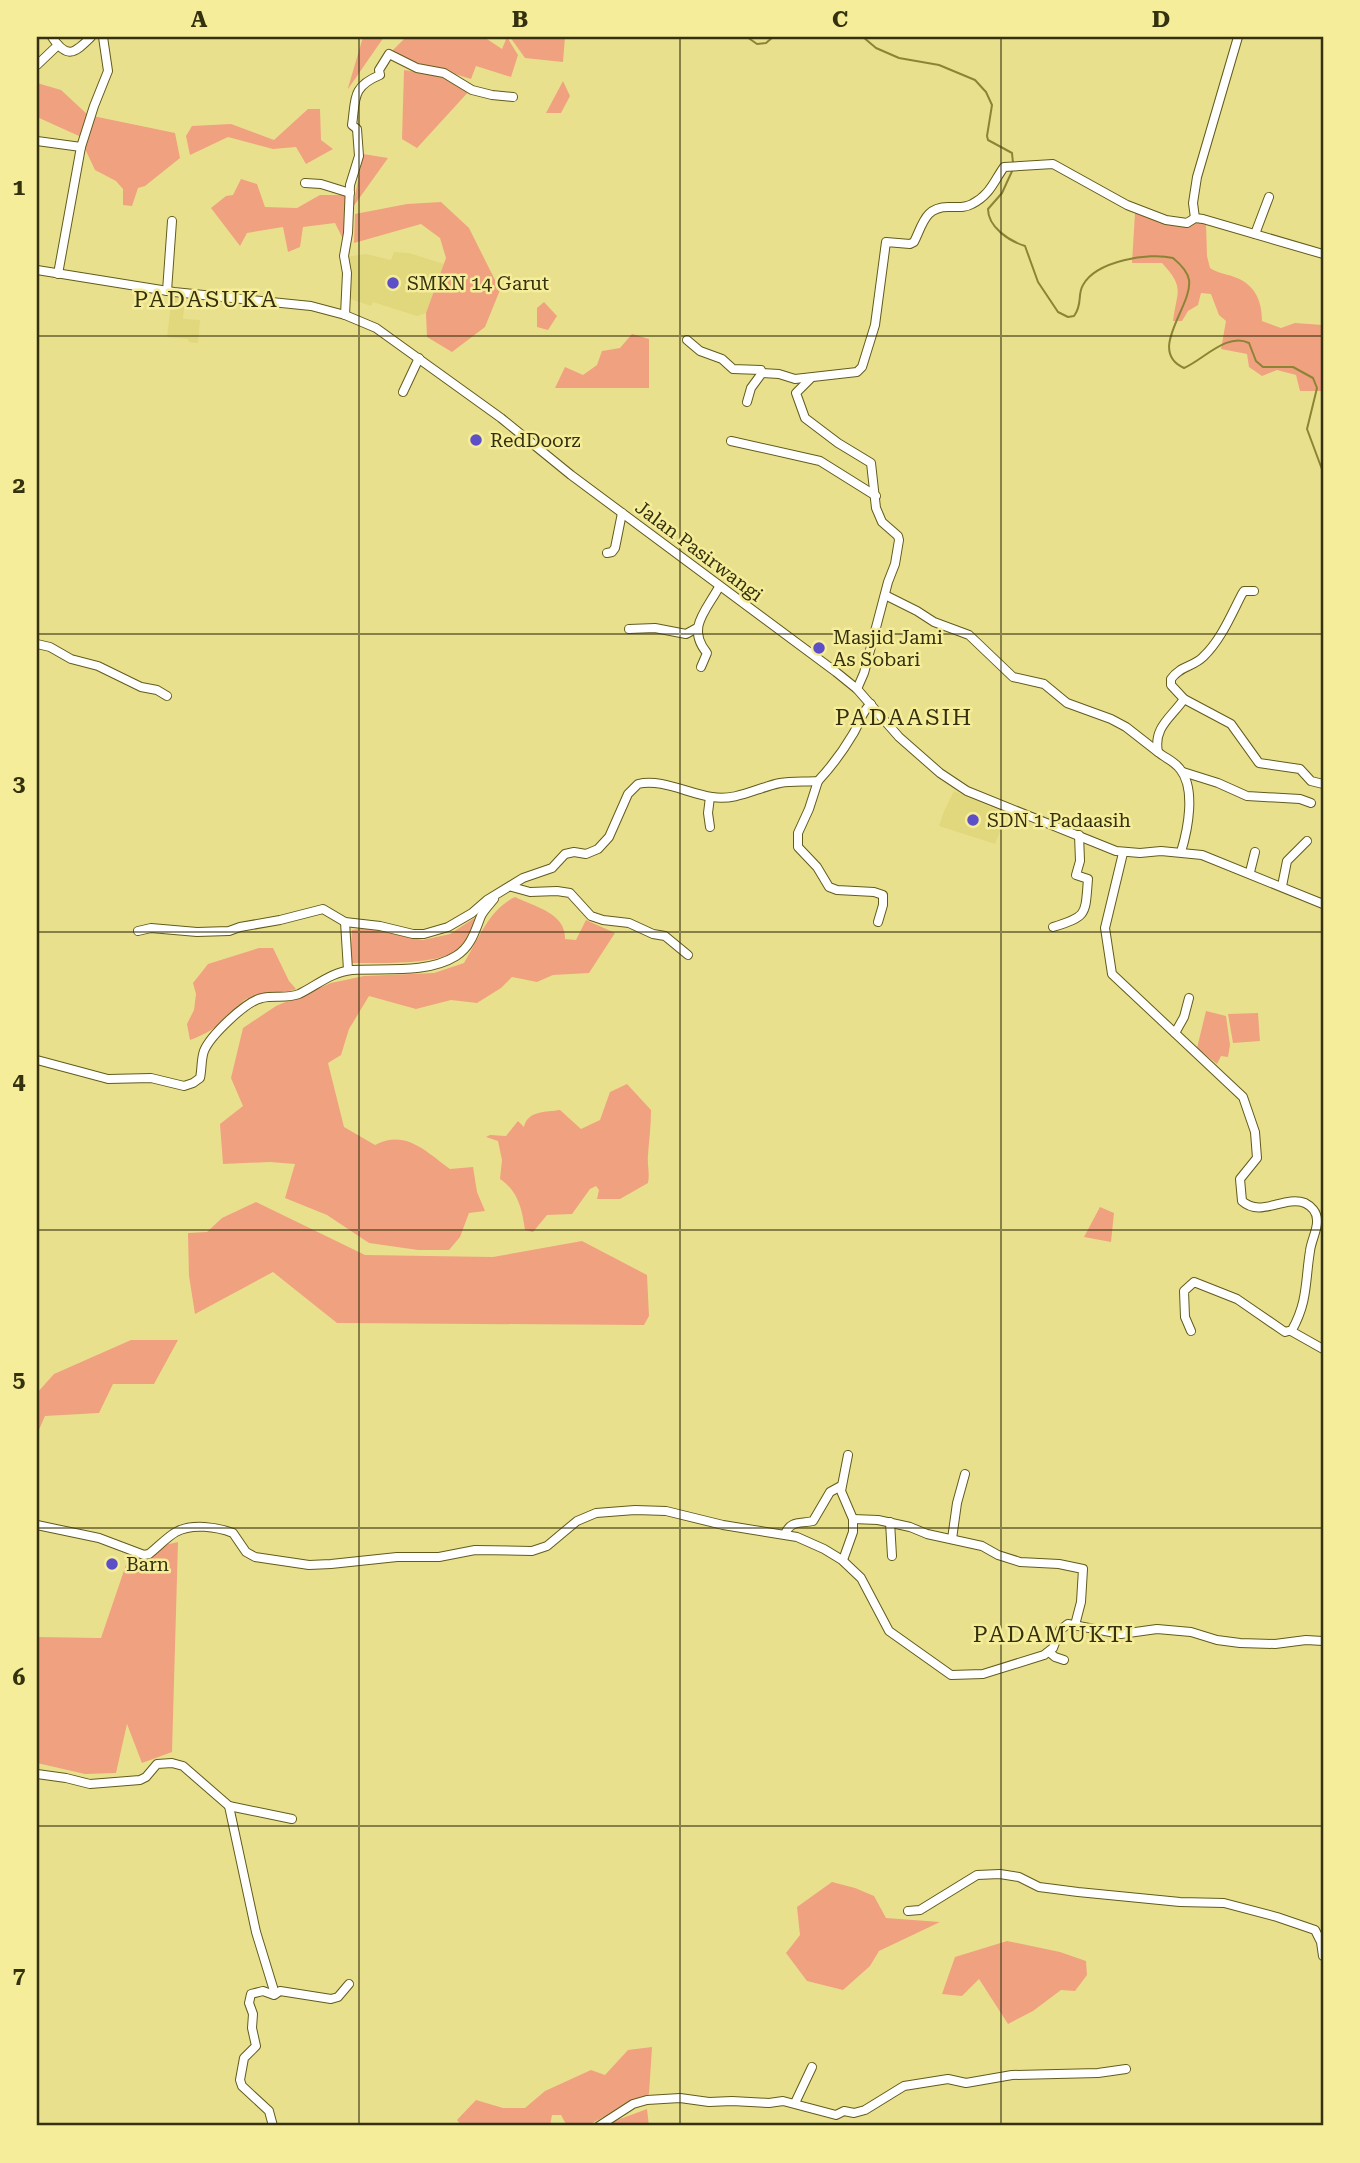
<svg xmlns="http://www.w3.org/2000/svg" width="1360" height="2163" font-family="'Roboto Serif',serif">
  <rect width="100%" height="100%" fill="#e9e08e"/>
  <g fill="#e1d77c">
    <path d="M 394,252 L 409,253 L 444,264 L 426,313 L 417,316 L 373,302 L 371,306 L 348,298 L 345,257 L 366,254 L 391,260 Z"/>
    <path d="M 172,296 L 185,298 L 183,319 L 200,320 L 198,343 L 189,342 L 188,339 L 167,337 Z"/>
    <path d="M 954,791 L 1007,814 L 995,844 L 939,826 L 944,811 Z"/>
  </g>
  <g fill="#f0a180">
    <path d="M 363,37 L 384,37 L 348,89 L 348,88 Z"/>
    <path d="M 406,37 L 484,37 L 502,49 L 507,37 L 518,55 L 511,77 L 476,66 L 471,79 L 389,54 Z"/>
    <path d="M 510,37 L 565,37 L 563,62 L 525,58 Z"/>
    <path d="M 404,70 L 439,75 L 471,89 L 417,148 L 402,139 Z"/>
    <path d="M 563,81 L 570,96 L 561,113 L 546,113 Z"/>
    <path d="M 37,83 L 61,90 L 88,115 L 175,133 L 180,158 L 145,186 L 138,188 L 132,206 L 123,205 L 123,189 L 116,181 L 95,170 L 79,136 L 37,117 Z"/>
    <path d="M 308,109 L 320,109 L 321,140 L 333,149 L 306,164 L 296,147 L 273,149 L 228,137 L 190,155 L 186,136 L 192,126 L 231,124 L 274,140 Z"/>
    <path d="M 363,154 L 388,158 L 353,207 Z"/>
    <path d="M 241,179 L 257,184 L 265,207 L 297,208 L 320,195 L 348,195 L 343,239 L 335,223 L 303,227 L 300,247 L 288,252 L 283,227 L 247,233 L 240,246 L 211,208 L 226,196 L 233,195 Z"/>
    <path d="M 441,202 L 469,228 L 500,290 L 485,327 L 452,352 L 427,337 L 426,313 L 446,258 L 440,238 L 421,224 L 354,243 L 355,214 L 407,204 Z"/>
    <path d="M 1139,208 L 1168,218 L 1206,223 L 1207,256 L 1210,268 C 1219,274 1228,274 1237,278 C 1256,286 1262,302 1262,321 L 1281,328 L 1295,323 L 1323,325 L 1323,391 L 1300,391 L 1296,375 L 1277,370 L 1262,376 L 1249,367 L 1247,354 L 1221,349 L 1226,321 L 1219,315 L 1211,294 L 1201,293 L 1198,305 L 1188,311 L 1182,321 L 1173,321 C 1177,290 1185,288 1162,263 L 1132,263 L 1135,213 Z"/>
    <path d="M 544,302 L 557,316 L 548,330 L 537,327 L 537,308 Z"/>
    <path d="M 632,334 L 649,339 L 649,388 L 555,388 L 565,367 L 583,375 L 597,365 L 602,351 L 620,348 Z"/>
    <path d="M 515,897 C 535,907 566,913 565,939 L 576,940 L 586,920 L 615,933 L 589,973 L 553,975 L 537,982 L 512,977 L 501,988 L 477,1003 L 451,1000 L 416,1009 L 369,996 L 349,1029 L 341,1055 L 328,1063 L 344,1127 L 375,1145 C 406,1129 426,1152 450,1169 L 473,1167 L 477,1192 L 485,1211 L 469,1213 L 460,1237 L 449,1250 L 418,1250 L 369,1243 L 327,1215 L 285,1198 L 295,1164 L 270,1162 L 223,1164 L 220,1124 L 243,1106 L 231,1078 L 243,1028 L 276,1006 L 331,983 L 364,976 L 434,973 L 464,963 C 478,940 489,909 515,897 Z"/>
    <path d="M 476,917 C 471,928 467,944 456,951 C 436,965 376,963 350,963 L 352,930 L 364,928 L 423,940 L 450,934 Z"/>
    <path d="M 259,948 L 273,948 L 289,981 L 296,989 C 279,995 259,990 243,1001 C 241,1003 238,1008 236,1010 C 224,1023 207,1034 190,1040 L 187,1024 L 194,1010 L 196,994 L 193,983 L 208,964 Z"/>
    <path d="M 1206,1011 L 1226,1016 L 1230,1045 L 1228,1057 L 1221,1056 L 1217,1064 L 1197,1048 Z"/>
    <path d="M 1258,1013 L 1260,1041 L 1233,1043 L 1228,1014 Z"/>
    <path d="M 627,1084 L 651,1110 C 651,1126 649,1140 648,1155 C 647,1165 650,1173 648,1183 L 620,1199 L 597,1199 L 599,1190 L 596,1186 L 590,1189 L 572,1214 L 547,1215 L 533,1232 L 525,1230 C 522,1209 518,1191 500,1179 L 502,1160 L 498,1141 L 486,1137 L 490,1135 L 506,1136 L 518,1121 L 524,1127 C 527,1111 546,1112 560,1110 L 581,1129 L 600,1120 L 610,1092 Z"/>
    <path d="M 256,1202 L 365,1255 L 493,1257 L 582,1241 L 647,1275 L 649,1316 L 644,1325 L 337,1323 L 273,1272 L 195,1314 L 189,1276 L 188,1233 L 207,1232 L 222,1218 Z"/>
    <path d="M 1100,1207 L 1114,1213 L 1111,1242 L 1084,1237 Z"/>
    <path d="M 131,1340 L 178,1340 L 154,1384 L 113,1384 L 99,1413 L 45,1416 L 37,1434 L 37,1393 L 54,1374 Z"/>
    <path d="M 178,1542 L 172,1752 L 142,1763 L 127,1724 L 116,1773 L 85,1774 L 37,1763 L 37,1637 L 101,1638 L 130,1553 Z"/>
    <path d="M 832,1882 L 855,1888 L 874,1896 L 886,1918 L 940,1922 L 879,1951 L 870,1966 L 843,1990 L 807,1981 L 786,1953 L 800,1935 L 797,1907 Z"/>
    <path d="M 1007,1941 L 1060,1952 L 1086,1961 L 1087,1975 L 1075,1991 L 1061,1990 L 1033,2011 L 1008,2024 L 979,1979 L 962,1996 L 942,1994 L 955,1957 Z"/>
    <path d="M 652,2047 L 649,2094 L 586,2126 L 567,2126 L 561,2115 L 552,2115 L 550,2126 L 462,2126 L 457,2120 L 476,2100 L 503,2108 L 525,2108 L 545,2091 L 591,2070 L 605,2075 L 628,2050 Z"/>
    <path d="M 647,2109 L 649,2126 L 607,2126 L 612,2122 Z"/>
  </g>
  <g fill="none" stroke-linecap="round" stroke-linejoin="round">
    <g stroke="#8c8435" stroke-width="2">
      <path d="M 747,37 L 757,44 L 766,43 L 773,37"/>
      <path d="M 863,37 L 876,48 L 899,58 L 939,65 L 975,80 L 986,92 L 992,105 L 987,136 L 988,140 L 1012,153 L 1013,163"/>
      <path d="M 1013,169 L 1002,193 L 988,209 C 988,227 1009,241 1025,246 L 1038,282 L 1058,312 L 1068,317 L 1074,316 C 1083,304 1077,295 1083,285 C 1096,261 1149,252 1173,258 C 1179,263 1188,272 1189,280 C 1193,306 1146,351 1184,368 C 1203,360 1227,332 1249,343 L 1256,361 L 1263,367 L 1293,367 L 1313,378 L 1317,388 L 1307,429 L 1323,472"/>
    </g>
    <defs>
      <g id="minor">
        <path d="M 52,37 C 67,59 74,54 91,37"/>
        <path d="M 37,65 L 58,45"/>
        <path d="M 37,141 L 81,147"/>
        <path d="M 305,183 L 321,184 L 350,193"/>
        <path d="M 1195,218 L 1193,203 L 1197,177 L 1238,37"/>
        <path d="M 1255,234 L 1269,197"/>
        <path d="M 37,270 L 174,292 L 311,306 L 345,315 L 376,328 L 501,418 L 571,475 L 836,672 L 857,689 L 899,737 L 940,773 L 967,791 L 1116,851 L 1140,853 L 1161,851 L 1202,855 L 1323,904"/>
        <path d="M 58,274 L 81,147 L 94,106 L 108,71 L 103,37"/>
        <path d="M 167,291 L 172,221"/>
        <path d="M 345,315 L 347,273 L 344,256 L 348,233 L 350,185 L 359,156 L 357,129 L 352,125 C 356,99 351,87 380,75 L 379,70 L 389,54 L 417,68 L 444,73 L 472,90 L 492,95 L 513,97"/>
        <path d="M 687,340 L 700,351 L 722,359 L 733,369 L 761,370 L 762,373 L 779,374 L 795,379 L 857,372 L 862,367 L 875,325 L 886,242 L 910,244 L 914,242 C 923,224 925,206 950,207 C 959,207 965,208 972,204 C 990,195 994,181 1004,167 L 1053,164 L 1127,205 L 1166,220 L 1187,223 L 1195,218 L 1203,219 L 1323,254"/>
        <path d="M 811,378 L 796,393 L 805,418 L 838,443 L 871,463 L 876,508 L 882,522 L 898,536 L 899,540 L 895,564 L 888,582 L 864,673 L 857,689"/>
        <path d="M 403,392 L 419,358"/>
        <path d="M 747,402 L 751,388 L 762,373"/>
        <path d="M 731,441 L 820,461 L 876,496"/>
        <path d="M 607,553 L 612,552 L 615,548 L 622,513"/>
        <path d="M 885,595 L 917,611 L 934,622 L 969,635 L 1013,677 L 1044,684 L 1067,703 L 1111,719 L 1126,727 L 1158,752"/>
        <path d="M 629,629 L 655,628 L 686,634 L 697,628"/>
        <path d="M 37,644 L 50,647 L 71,659 L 98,666 L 141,687 L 157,690 L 167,696"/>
        <path d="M 701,667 L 707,653 C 686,628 706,611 719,587"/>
        <path d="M 1184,699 L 1231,724 L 1259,763 L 1300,769 L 1311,781 L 1323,784"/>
        <path d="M 1183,772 L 1218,783 L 1247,796 L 1300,799 L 1311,803"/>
        <path d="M 818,781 L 809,809 L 798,833 L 798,847 L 817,867 L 829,887 L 837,890 L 874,892 L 883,895 L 883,905 L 878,922"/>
        <path d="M 710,797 L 708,813 L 710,827"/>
        <path d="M 1181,852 C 1188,829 1196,789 1180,769 C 1174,761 1165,758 1158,752 C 1153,727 1172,717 1184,699 L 1171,685 L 1171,679 C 1180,666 1193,667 1203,657 C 1221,640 1231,615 1242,594 L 1244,591 L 1254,591"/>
        <path d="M 1123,853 L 1105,928 L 1112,974 L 1243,1097 L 1255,1132 L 1257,1158 L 1240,1179 L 1242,1201 C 1261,1218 1284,1195 1305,1203 C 1311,1206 1317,1212 1317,1220 C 1318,1229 1311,1241 1310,1251 C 1305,1282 1308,1301 1292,1330 L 1285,1332 L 1237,1299 L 1194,1282 L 1184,1291 L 1185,1317 L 1191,1331"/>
        <path d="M 1250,872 L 1255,852"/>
        <path d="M 1282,886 L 1287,861 L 1307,841"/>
        <path d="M 512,887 L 530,892 L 557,891 L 570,893 L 591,916 L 603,920 L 629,923 L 653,934 L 665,936 L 688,955"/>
        <path d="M 345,922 L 348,970"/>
        <path d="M 1053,927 C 1088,916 1085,915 1088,879 L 1076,875 L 1080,861 L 1079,835"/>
        <path d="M 138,931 L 151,928 L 197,932 L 229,931 L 240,927 L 280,920 L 323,909 L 345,922 L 380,926 L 413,934 L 424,934 L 448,927 L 472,913 L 487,900 L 523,878 L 552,868 L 565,854 L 574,852 L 586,854 L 598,849 L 609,837 L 628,794 L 638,784 C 661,778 689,794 712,797 C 737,801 756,788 780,783 C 792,781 806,782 818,781 C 832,766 843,751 853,734 C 860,723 861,712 871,704"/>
        <path d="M 1175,1033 L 1184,1017 L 1189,998"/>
        <path d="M 37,1060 L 108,1079 L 151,1078 L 184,1086 L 193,1083 L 200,1078 C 202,1069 201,1059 204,1051 C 210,1036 246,1001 262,998 C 274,995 287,999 299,994 C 316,986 331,972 352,970 C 385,968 427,974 456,956 C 471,947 475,931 481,916 C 484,910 490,904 494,899"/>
        <path d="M 1291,1331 L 1323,1349"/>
        <path d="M 853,1519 L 878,1520 L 910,1527 L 927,1534 L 982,1546 L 998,1555 L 1020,1562 L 1059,1564 L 1083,1569 L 1081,1602 L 1075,1625"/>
        <path d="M 890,1522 L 892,1556"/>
        <path d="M 37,1525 L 99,1538 L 144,1555 L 149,1554 C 158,1547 167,1537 176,1532 C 192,1523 217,1527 233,1533 L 246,1552 L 255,1557 L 309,1565 L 331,1564 L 397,1557 L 439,1557 L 475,1550 L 532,1551 L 547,1546 L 577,1521 L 596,1513 L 635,1510 L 666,1511 L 723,1525 L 797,1537 L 824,1549 L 842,1560 L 861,1578 L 889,1631 L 951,1675 L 983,1674 L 1044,1655 L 1053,1648 L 1060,1630 L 1068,1624 L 1121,1634 L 1157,1629 L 1191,1632 L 1217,1640 L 1240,1643 L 1275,1644 L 1306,1640 L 1323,1641"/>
        <path d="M 785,1534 C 791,1520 800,1524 813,1521 L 830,1492 L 841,1486"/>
        <path d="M 952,1539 L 957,1503 L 965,1474"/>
        <path d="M 843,1560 L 853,1532 L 853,1519 L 841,1491 L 848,1455"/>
        <path d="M 1049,1652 L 1055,1657 L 1064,1660"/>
        <path d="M 37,1774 L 66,1778 L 90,1784 L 140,1780 L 146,1777 L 157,1764 L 172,1763 L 183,1766 L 229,1806 L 292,1819"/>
        <path d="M 229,1806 L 256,1932 L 275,1994"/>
        <path d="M 908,1911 L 920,1910 L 977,1875 L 1000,1874 L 1019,1877 L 1039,1887 L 1078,1892 L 1180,1902 L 1224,1903 L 1277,1917 L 1315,1930 L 1321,1942 L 1323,1956"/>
        <path d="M 795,2103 L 812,2067"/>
        <path d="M 273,2126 L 269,2111 L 242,2086 L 240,2080 L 244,2058 L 256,2046 L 252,2028 L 253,2014 L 249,2003 L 251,1994 L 263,1991 L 274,1995 L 280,1991 L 331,1999 L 338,1997 L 349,1984"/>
        <path d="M 599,2126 L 633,2104 L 647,2100 L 680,2098 L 709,2102 L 732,2101 L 769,2103 L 783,2101 L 836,2115 L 844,2111 L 854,2113 L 865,2110 L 904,2086 L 948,2079 L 966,2083 L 1012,2075 L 1098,2073 L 1126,2069"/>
      </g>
    </defs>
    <use href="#minor" stroke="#625b1c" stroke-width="10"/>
    <use href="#minor" stroke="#fff" stroke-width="8"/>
  </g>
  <path fill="none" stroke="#34310e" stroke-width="2" stroke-opacity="0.55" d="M 359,37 L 359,2126M 680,37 L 680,2126M 1001,37 L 1001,2126M 37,336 L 1323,336M 37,634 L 1323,634M 37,932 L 1323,932M 37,1230 L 1323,1230M 37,1528 L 1323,1528M 37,1826 L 1323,1826"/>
  <g fill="#5c4fc7" stroke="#f6ed9b" stroke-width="2.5">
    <circle cx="393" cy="283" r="7"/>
    <circle cx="476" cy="440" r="7"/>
    <circle cx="819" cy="648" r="7"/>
    <circle cx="973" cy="820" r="7"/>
    <circle cx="112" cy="1564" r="7"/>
  </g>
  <g text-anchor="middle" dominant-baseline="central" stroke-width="5" stroke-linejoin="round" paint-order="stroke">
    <g font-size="19" fill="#34310e" stroke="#f6ed9b" text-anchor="start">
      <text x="407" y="283">SMKN 14 Garut</text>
      <text x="490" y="440">RedDoorz</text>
      <text x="833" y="637">Masjid Jami<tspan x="833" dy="22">As Sobari</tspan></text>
      <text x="987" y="820">SDN 1 Padaasih</text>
      <text x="126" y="1564">Barn</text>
    </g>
    <g font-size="19" fill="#34310e" stroke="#f6ed9b">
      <text transform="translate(699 551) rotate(37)">Jalan Pasirwangi</text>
    </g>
    <g font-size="23" letter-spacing="2" fill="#34310e" stroke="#f6ed9b">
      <text x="206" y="299">PADASUKA</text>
      <text x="904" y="717">PADAASIH</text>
      <text x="1054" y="1634">PADAMUKTI</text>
    </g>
  </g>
  <rect width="1360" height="2163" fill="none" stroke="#f6ed9b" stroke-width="77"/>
  <rect x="38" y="38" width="1284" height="2086" fill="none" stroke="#34310e" stroke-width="2.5"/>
  <g font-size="23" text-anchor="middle" font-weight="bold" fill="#34310e">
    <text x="199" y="27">A</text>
    <text x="520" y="27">B</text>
    <text x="840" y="27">C</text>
    <text x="1161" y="27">D</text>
    <text x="19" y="195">1</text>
    <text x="19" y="493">2</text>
    <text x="19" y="791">3</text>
    <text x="19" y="1089">4</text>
    <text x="19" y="1387">5</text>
    <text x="19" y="1685">6</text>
    <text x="19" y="1983">7</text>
  </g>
</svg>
